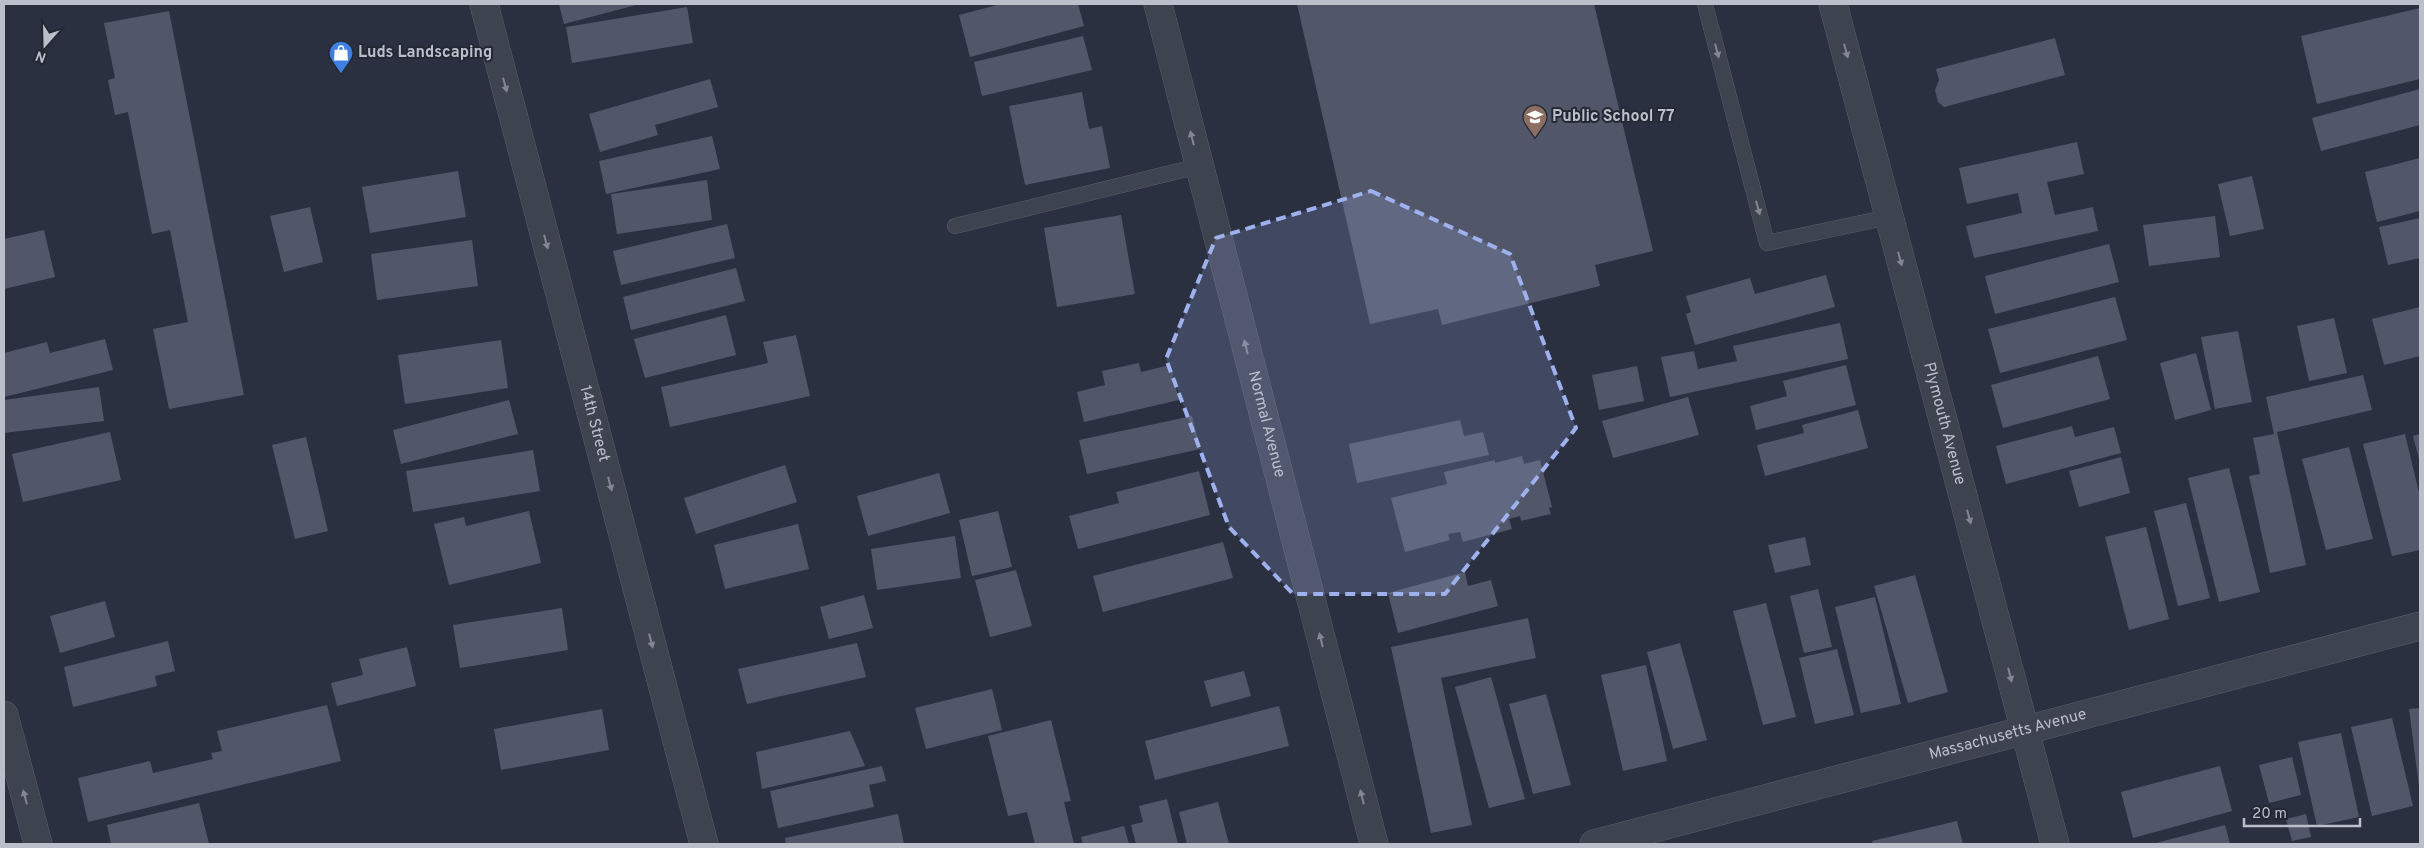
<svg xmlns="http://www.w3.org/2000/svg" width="2424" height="848" font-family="Overpass,sans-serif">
  <rect width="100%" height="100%" fill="#2a3040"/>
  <g fill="#515768">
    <path d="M 559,4 L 640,4 L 564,24 Z"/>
    <path d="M 1001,4 L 1078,4 L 1084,26 L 970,57 L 959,15 Z"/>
    <path d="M 1297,4 L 1594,4 L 1653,251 L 1595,265 L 1600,286 L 1442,325 L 1438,309 L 1370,324 Z"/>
    <path d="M 687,7 L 693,43 L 572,63 L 566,27 Z"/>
    <path d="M 2420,8 L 2420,79 L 2317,104 L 2301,36 Z"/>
    <path d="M 169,11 L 244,395 L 169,409 L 153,329 L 188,322 L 170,230 L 152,234 L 128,112 L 115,115 L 108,80 L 115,78 L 104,23 Z"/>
    <path d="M 1083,36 L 1092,70 L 982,96 L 974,62 Z"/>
    <path d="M 2055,38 L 2065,75 L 1944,107 L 1938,102 L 1935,90 L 1939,80 L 1936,69 Z"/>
    <path d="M 710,79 L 718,107 L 655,125 L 658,135 L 600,152 L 589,114 Z"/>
    <path d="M 2420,89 L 2420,125 L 2321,151 L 2312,118 Z"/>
    <path d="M 1082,92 L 1089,129 L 1102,126 L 1110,168 L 1025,185 L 1009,106 Z"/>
    <path d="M 712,136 L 720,169 L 606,194 L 599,161 Z"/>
    <path d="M 2077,142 L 2084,174 L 2047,182 L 2055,215 L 2093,207 L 2098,231 L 1974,258 L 1966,226 L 2022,213 L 2018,193 L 1967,204 L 1959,168 Z"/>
    <path d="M 2420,158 L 2420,211 L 2377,222 L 2365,172 Z"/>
    <path d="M 458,171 L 466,217 L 370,233 L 362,187 Z"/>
    <path d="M 2252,176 L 2264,229 L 2230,236 L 2218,184 Z"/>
    <path d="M 707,180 L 712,220 L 617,234 L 611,194 Z"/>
    <path d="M 310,207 L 323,262 L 284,272 L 270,216 Z"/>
    <path d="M 1121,215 L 1135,294 L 1057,307 L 1044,228 Z"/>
    <path d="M 2215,216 L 2220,257 L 2149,266 L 2143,225 Z"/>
    <path d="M 2420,218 L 2420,258 L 2388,265 L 2379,227 Z"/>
    <path d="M 727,224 L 735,258 L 621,285 L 613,251 Z"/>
    <path d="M 44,230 L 55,277 L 4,289 L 4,239 Z"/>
    <path d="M 472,240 L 478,286 L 377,300 L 371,254 Z"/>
    <path d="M 2109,244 L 2119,282 L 1995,314 L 1985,276 Z"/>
    <path d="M 736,268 L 745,301 L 631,330 L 623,297 Z"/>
    <path d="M 1826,275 L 1835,307 L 1695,345 L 1686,314 L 1691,312 L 1686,296 L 1750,278 L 1755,294 Z"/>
    <path d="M 2115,297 L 2127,340 L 2000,373 L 1988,329 Z"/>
    <path d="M 2420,307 L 2420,356 L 2384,365 L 2372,319 Z"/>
    <path d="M 726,315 L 736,355 L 645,378 L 634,339 Z"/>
    <path d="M 2334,318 L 2347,373 L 2309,381 L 2297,326 Z"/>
    <path d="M 1840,323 L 1848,359 L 1670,397 L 1661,357 L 1694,351 L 1698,369 L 1737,361 L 1733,346 Z"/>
    <path d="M 2238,331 L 2252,402 L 2215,409 L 2201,337 Z"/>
    <path d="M 796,335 L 810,396 L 670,427 L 661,387 L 768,363 L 763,342 Z"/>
    <path d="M 105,339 L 113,370 L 4,397 L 4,353 L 47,342 L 50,353 Z"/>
    <path d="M 501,340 L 508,388 L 405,404 L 398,355 Z"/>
    <path d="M 2196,353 L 2211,410 L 2175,420 L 2160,363 Z"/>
    <path d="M 2098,356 L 2110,399 L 2003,428 L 1991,385 Z"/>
    <path d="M 1139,363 L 1141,372 L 1170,365 L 1179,400 L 1084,422 L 1077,392 L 1105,385 L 1102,371 Z"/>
    <path d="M 1846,365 L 1856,405 L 1756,430 L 1750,406 L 1787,396 L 1783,381 Z"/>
    <path d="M 1637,366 L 1644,401 L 1599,410 L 1592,375 Z"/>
    <path d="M 2363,375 L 2372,410 L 2277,432 L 2306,565 L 2270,573 L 2249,476 L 2260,474 L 2253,438 L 2274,434 L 2266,397 Z"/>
    <path d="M 99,387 L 104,421 L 4,433 L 4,400 Z"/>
    <path d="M 1688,397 L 1699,435 L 1613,458 L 1602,421 Z"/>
    <path d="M 509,400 L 518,434 L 401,464 L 393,430 Z"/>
    <path d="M 1858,410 L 1868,448 L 1765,476 L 1757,445 L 1804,433 L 1802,425 Z"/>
    <path d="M 1192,416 L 1200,449 L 1087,474 L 1079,440 Z"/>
    <path d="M 1460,420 L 1464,436 L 1483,432 L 1489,455 L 1357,483 L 1349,444 Z"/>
    <path d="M 2072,426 L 2075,437 L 2114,427 L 2121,453 L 2006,484 L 1996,446 Z"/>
    <path d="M 110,432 L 121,480 L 23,502 L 12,454 Z"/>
    <path d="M 2405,434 L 2420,497 L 2420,550 L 2392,556 L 2363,444 Z"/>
    <path d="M 2420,434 L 2420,463 L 2413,436 Z"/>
    <path d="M 306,437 L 328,531 L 295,539 L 272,445 Z"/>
    <path d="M 2349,447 L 2373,539 L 2326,550 L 2302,459 Z"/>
    <path d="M 533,450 L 540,491 L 413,512 L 406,471 Z"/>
    <path d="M 1522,456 L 1524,464 L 1540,460 L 1552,507 L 1549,508 L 1551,514 L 1521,521 L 1520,516 L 1509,519 L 1512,529 L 1463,542 L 1460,532 L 1448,534 L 1450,540 L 1405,552 L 1391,498 L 1447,484 L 1444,472 L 1495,460 L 1495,463 Z"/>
    <path d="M 2121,457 L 2130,493 L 2079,507 L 2069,471 Z"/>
    <path d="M 785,465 L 797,502 L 696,534 L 684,498 Z"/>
    <path d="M 2229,468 L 2260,592 L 2219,602 L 2188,478 Z"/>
    <path d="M 1199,471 L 1210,515 L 1078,549 L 1069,516 L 1119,503 L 1116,492 Z"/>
    <path d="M 939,473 L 950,513 L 868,536 L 857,496 Z"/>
    <path d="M 2186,503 L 2210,598 L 2178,606 L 2154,511 Z"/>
    <path d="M 529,511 L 541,563 L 449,585 L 434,524 L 464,517 L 466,526 Z"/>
    <path d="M 998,511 L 1012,567 L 972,576 L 959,520 Z"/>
    <path d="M 798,524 L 809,569 L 725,589 L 714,545 Z"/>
    <path d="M 2146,527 L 2169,619 L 2129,630 L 2105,537 Z"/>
    <path d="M 955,536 L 961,578 L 877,590 L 871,549 Z"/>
    <path d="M 1805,537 L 1811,565 L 1775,573 L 1768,545 Z"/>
    <path d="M 1223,542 L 1233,578 L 1103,612 L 1093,576 Z"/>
    <path d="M 1016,570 L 1032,626 L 990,637 L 975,580 Z"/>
    <path d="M 1465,572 L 1468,586 L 1491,580 L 1498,606 L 1398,633 L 1388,593 Z"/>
    <path d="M 1915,575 L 1948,692 L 1908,703 L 1874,586 Z"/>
    <path d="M 1818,589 L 1832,647 L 1804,653 L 1790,596 Z"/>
    <path d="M 864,595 L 873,628 L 829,639 L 820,607 Z"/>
    <path d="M 1875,597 L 1901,704 L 1861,713 L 1835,607 Z"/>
    <path d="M 105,601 L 115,637 L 60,653 L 50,616 Z"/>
    <path d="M 1766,603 L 1796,717 L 1763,725 L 1733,611 Z"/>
    <path d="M 562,608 L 568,650 L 460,668 L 453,625 Z"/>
    <path d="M 1528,618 L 1536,658 L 1441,678 L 1472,825 L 1431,833 L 1391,647 Z"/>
    <path d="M 168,641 L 175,671 L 155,676 L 157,686 L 73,707 L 64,667 Z"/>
    <path d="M 857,643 L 866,677 L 747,704 L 738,669 Z"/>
    <path d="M 1680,643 L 1707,740 L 1673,749 L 1647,652 Z"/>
    <path d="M 407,647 L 416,686 L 337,706 L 331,683 L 363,675 L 359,659 Z"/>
    <path d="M 1837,649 L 1854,715 L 1815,724 L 1799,658 Z"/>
    <path d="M 1646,665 L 1667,761 L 1623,771 L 1601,675 Z"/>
    <path d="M 1244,671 L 1251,696 L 1211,707 L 1204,681 Z"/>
    <path d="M 1491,677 L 1525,799 L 1489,808 L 1455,687 Z"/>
    <path d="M 992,689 L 1002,730 L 926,749 L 915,708 Z"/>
    <path d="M 1546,694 L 1571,785 L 1533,794 L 1509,704 Z"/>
    <path d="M 327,705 L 341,761 L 88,822 L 78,778 L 150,761 L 153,773 L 213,759 L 211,753 L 222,751 L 217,731 Z"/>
    <path d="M 1279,706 L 1289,746 L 1155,780 L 1145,741 Z"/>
    <path d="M 2420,708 L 2420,786 L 2419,786 L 2409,709 Z"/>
    <path d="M 602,709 L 609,750 L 501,770 L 494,729 Z"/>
    <path d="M 2392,718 L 2413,806 L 2372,816 L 2351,727 Z"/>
    <path d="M 1051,720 L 1071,801 L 1064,802 L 1074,844 L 1035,844 L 1027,812 L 1008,816 L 988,736 Z"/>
    <path d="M 850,731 L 865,766 L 762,789 L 756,752 Z"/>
    <path d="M 2341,733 L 2359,817 L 2317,826 L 2298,742 Z"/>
    <path d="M 2292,757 L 2301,795 L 2269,803 L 2259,765 Z"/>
    <path d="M 882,766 L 886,781 L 869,785 L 874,807 L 778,828 L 770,791 Z"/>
    <path d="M 2220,766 L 2232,811 L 2133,838 L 2121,792 Z"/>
    <path d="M 1167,799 L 1178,844 L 1136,844 L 1131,825 L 1143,822 L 1139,806 Z"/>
    <path d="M 1218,802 L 1229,844 L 1187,844 L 1179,812 Z"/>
    <path d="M 199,803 L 209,844 L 111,844 L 107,825 Z"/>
    <path d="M 898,814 L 904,844 L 786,844 L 785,838 Z"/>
    <path d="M 2306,814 L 2311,837 L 2292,841 L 2286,819 Z"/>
    <path d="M 1957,821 L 1963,844 L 1873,844 L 1872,841 Z"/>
    <path d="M 2225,825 L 2230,844 L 2152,844 Z"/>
    <path d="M 1124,826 L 1129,844 L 1083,844 L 1081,837 Z"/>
  </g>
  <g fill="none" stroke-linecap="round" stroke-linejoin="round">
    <defs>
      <g id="service">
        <path d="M 1705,4 L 1767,243 L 1889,217"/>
        <path d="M 955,226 L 1199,166"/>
      </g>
      <g id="minor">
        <path id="s1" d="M 484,4 L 704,844"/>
        <path id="s2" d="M 1158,4 L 1374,844"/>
        <path id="s3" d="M 1833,4 L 2055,844"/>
        <path d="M 4,715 L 38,844"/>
        <path id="s4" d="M 1594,844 L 2420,626"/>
      </g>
    </defs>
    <use href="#service" stroke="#595e6a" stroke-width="16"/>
    <use href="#minor" stroke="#595e6a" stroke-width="29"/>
    <use href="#service" stroke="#3e4350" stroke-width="15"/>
    <use href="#minor" stroke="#3e4350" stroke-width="28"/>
  </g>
  <defs><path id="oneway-solid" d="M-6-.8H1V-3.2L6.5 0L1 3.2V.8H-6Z" transform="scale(1.25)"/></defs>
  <g fill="#838793">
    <use href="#oneway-solid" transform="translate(1717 51) rotate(75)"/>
    <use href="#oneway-solid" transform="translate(1846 51) rotate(75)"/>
    <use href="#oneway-solid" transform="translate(505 85) rotate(75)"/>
    <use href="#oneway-solid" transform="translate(1192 138) rotate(-104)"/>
    <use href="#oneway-solid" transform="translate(1758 208) rotate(75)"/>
    <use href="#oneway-solid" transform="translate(546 242) rotate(75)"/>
    <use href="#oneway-solid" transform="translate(1900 259) rotate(75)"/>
    <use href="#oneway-solid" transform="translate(1246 347) rotate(-104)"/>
    <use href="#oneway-solid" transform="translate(610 484) rotate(75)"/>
    <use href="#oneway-solid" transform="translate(1969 517) rotate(75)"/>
    <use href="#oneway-solid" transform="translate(1321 640) rotate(-104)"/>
    <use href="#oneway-solid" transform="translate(651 641) rotate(75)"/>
    <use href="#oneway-solid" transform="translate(2010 675) rotate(76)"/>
    <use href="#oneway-solid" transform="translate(25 797) rotate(-105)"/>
    <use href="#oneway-solid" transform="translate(1362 797) rotate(-104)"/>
  </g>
  <path fill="#9eb1ec" fill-opacity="0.2" stroke="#9eb1ec" stroke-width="4" stroke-dasharray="10 6" stroke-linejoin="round" d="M 1371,191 L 1510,254 L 1576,428 L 1445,594 L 1293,594 L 1229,527 L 1166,359 L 1216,238 Z"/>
  <defs>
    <symbol id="shop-pin" viewBox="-11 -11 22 30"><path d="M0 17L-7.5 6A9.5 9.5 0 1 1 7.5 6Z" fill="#3f7fe0" stroke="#232835"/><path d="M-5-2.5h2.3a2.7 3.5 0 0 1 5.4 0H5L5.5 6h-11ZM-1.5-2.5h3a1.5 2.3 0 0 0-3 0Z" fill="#fff"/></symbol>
    <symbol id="school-pin" viewBox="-11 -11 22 30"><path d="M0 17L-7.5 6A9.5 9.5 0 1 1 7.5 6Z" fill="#8d6e63" stroke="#232835"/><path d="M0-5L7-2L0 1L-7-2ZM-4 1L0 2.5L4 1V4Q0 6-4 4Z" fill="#fff"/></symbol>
  </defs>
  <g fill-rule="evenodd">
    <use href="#shop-pin" x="327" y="39" width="28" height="38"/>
    <use href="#school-pin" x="1521" y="103" width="28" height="38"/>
  </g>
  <g text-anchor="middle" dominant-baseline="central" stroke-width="4" stroke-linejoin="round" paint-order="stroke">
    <g font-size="16" font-weight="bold" fill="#bbbfca" stroke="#232835" text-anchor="start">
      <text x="358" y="53">Luds Landscaping</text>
      <text x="1552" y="117">Public School 77</text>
    </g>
    <g font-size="16" fill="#bbbfca" stroke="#232835">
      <text stroke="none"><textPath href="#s1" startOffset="434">14th Street</textPath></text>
      <text stroke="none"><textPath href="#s2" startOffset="434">Normal Avenue</textPath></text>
      <text stroke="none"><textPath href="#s3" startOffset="434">Plymouth Avenue</textPath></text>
      <text stroke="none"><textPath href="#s4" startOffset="428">Massachusetts Avenue</textPath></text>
    </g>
  </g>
  <rect width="2424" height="848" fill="none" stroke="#bbbfca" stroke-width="10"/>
  <g transform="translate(45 45) rotate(200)" stroke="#232835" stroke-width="4" paint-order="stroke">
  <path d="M0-4L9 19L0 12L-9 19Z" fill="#bbbfca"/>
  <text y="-8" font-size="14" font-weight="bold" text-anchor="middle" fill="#bbbfca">N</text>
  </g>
  <path d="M2244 818v8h116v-8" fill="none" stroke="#bbbfca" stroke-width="2.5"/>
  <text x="2252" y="818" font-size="15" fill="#bbbfca" stroke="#232835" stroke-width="4" paint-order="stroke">20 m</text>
</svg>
